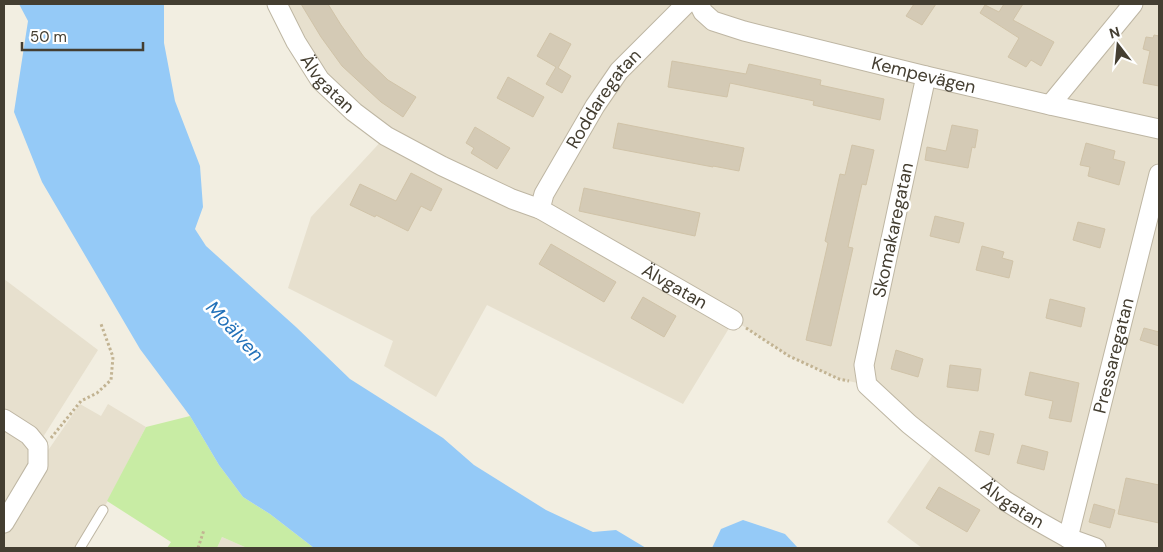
<svg xmlns="http://www.w3.org/2000/svg" width="1163" height="552" font-family="'DM Sans',sans-serif">
  <rect width="100%" height="100%" fill="#f2eee1"/>
  <g fill="#e7e0ce">
    <path d="M 277,4 L 1159,4 L 1159,548 L 922,548 L 887,522 L 938,447 L 867,385 L 839,379 L 789,356 L 734,320 L 683,404 L 487,305 L 436,397 L 384,366 L 393,341 L 288,288 L 311,217 L 386,136 L 354,112 Z"/>
    <path d="M 4,279 L 98,350 L 38,445 L 38,465 L 80,404 L 101,416 L 108,404 L 146,427 L 103,510 L 80,548 L 4,548 Z"/>
    <path d="M 222,537 L 247,548 L 217,548 Z"/>
  </g>
  <path fill="#c8eca4" d="M 190,416 L 219,465 L 243,497 L 270,514 L 314,548 L 247,548 L 222,537 L 217,548 L 167,548 L 171,542 L 107,501 L 146,427 Z"/>
  <g fill="#95caf7">
    <path d="M 19,4 L 164,4 L 164,43 L 175,101 L 200,166 L 203,207 L 195,229 L 206,246 L 296,327 L 350,379 L 443,438 L 474,465 L 546,510 L 593,532 L 616,530 L 646,548 L 314,548 L 270,514 L 243,497 L 219,465 L 190,416 L 140,349 L 42,182 L 14,112 L 28,21 Z"/>
    <path d="M 743,520 L 785,534 L 798,548 L 712,548 L 721,529 Z"/>
  </g>
  <g fill="#d4cab5" stroke="#d0c3a8">
    <path d="M 301,4 L 328,4 L 341,25 L 364,57 L 388,80 L 416,97 L 403,117 L 381,102 L 342,66 L 321,37 Z"/>
    <path d="M 914,4 L 936,4 L 922,25 L 906,16 Z"/>
    <path d="M 1004,4 L 1023,4 L 1013,20 L 1054,42 L 1041,66 L 1031,60 L 1026,67 L 1008,57 L 1019,38 L 980,13 L 985,5 L 999,12 Z"/>
    <path d="M 550,33 L 571,44 L 558,68 L 571,76 L 562,93 L 546,84 L 556,67 L 537,56 Z"/>
    <path d="M 1154,35 L 1159,36 L 1159,86 L 1143,83 L 1150,51 L 1143,49 L 1146,37 L 1153,38 Z"/>
    <path d="M 672,61 L 746,74 L 749,64 L 821,80 L 820,85 L 884,99 L 880,120 L 813,105 L 814,101 L 730,83 L 727,97 L 668,87 Z"/>
    <path d="M 508,77 L 544,97 L 533,117 L 497,98 Z"/>
    <path d="M 618,123 L 744,148 L 739,171 L 713,166 L 713,167 L 613,148 Z"/>
    <path d="M 952,125 L 978,130 L 975,148 L 972,147 L 968,168 L 925,160 L 927,147 L 946,151 Z"/>
    <path d="M 475,127 L 510,148 L 497,169 L 471,153 L 474,148 L 466,143 Z"/>
    <path d="M 1086,143 L 1115,151 L 1113,159 L 1125,162 L 1119,185 L 1088,176 L 1090,167 L 1080,165 Z"/>
    <path d="M 852,145 L 874,150 L 866,185 L 862,184 L 848,247 L 853,248 L 831,346 L 806,340 L 828,243 L 825,241 L 840,174 L 845,175 Z"/>
    <path d="M 411,173 L 442,189 L 431,211 L 421,206 L 408,231 L 376,215 L 375,217 L 350,205 L 360,184 L 396,201 Z"/>
    <path d="M 584,188 L 700,213 L 695,236 L 579,211 Z"/>
    <path d="M 935,216 L 964,223 L 959,243 L 930,236 Z"/>
    <path d="M 1078,222 L 1105,229 L 1100,248 L 1073,240 Z"/>
    <path d="M 551,244 L 616,282 L 604,302 L 539,264 Z"/>
    <path d="M 982,246 L 1004,252 L 1002,258 L 1013,261 L 1009,278 L 976,270 Z"/>
    <path d="M 643,297 L 676,316 L 664,337 L 631,318 Z"/>
    <path d="M 1050,299 L 1085,308 L 1081,327 L 1046,318 Z"/>
    <path d="M 1144,328 L 1159,332 L 1159,346 L 1140,340 Z"/>
    <path d="M 896,350 L 923,359 L 918,377 L 891,369 Z"/>
    <path d="M 950,365 L 981,369 L 978,391 L 947,387 Z"/>
    <path d="M 1030,372 L 1079,383 L 1071,422 L 1049,418 L 1053,401 L 1025,395 Z"/>
    <path d="M 980,431 L 994,434 L 989,455 L 975,451 Z"/>
    <path d="M 1022,445 L 1048,452 L 1044,470 L 1017,463 Z"/>
    <path d="M 1126,478 L 1159,485 L 1159,523 L 1118,514 Z"/>
    <path d="M 939,487 L 980,510 L 967,532 L 926,508 Z"/>
    <path d="M 1094,504 L 1115,510 L 1110,528 L 1089,522 Z"/>
  </g>
  <g fill="none" stroke-linecap="round" stroke-linejoin="round">
    <defs>
      <path id="lane" d="M 80,548 L 103,510"/>
      <g id="street">
        <path id="s1" d="M 277,4 L 296,42 L 320,80 L 354,112 L 386,136 L 442,166 L 512,199 L 540,209 L 733,320"/>
        <path id="s2" d="M 699,4 L 703,12 L 713,21 L 744,31 L 926,76 L 1050,105 L 1159,129"/>
        <path id="s3" d="M 926,76 L 864,365 L 867,385 L 909,424 L 1004,500 L 1036,520 L 1068,538 L 1096,548"/>
        <path d="M 1050,105 L 1133,4"/>
        <path id="s4" d="M 540,209 L 544,194 L 595,106 L 619,71 L 686,4"/>
        <path d="M 4,419 L 29,435 L 38,446 L 38,466 L 4,523"/>
        <path id="s5" d="M 1068,538 L 1159,174"/>
      </g>
    </defs>
    <use href="#lane" stroke="#beb6a3" stroke-width="11"/>
    <use href="#street" stroke="#beb6a3" stroke-width="21"/>
    <g stroke="#c2b392" stroke-width="3" stroke-dasharray="2.5 2.5" stroke-linecap="butt">
      <path d="M 746,328 L 789,356 L 839,379 L 849,381"/>
      <path d="M 51,438 L 81,401 L 97,393 L 111,380 L 113,357 L 101,324"/>
      <path d="M 198,548 L 204,530"/>
    </g>
    <use href="#lane" stroke="#fff" stroke-width="9"/>
    <use href="#street" stroke="#fff" stroke-width="19"/>
  </g>
  <g text-anchor="middle" dominant-baseline="central" stroke-width="5" stroke-linejoin="round" paint-order="stroke">
    <g font-size="18" fill="#443e31" stroke="#fff">
      <text stroke="none"><textPath href="#s2" startOffset="240">Kempevägen</textPath></text>
      <text stroke="none"><textPath href="#s1" startOffset="95">Älvgatan</textPath></text>
      <text stroke="none"><textPath href="#s4" startOffset="128">Roddaregatan</textPath></text>
      <text transform="translate(893 230) rotate(-78)">Skomakaregatan</text>
      <text stroke="none"><textPath href="#s1" startOffset="500">Älvgatan</textPath></text>
      <text stroke="none"><textPath href="#s5" startOffset="188">Pressaregatan</textPath></text>
      <text stroke="none"><textPath href="#s3" startOffset="504">Älvgatan</textPath></text>
    </g>
    <g font-size="19" font-style="italic" fill="#2271b9" stroke="#fff">
      <text transform="translate(235 331) rotate(47)">Moälven</text>
    </g>
  </g>
  <rect width="1163" height="552" fill="none" stroke="#443e31" stroke-width="10"/>
  <g transform="translate(1118 45) rotate(344)" stroke="#ffffff" stroke-width="4" paint-order="stroke">
  <path d="M0-4L9 19L0 12L-9 19Z" fill="#443e31"/>
  <text y="-8" font-size="14" font-weight="bold" text-anchor="middle" fill="#443e31">N</text>
  </g>
  <path d="M22 42v8h121v-8" fill="none" stroke="#443e31" stroke-width="2.5"/>
  <text x="30" y="42" font-size="15" fill="#443e31" stroke="#ffffff" stroke-width="4" paint-order="stroke">50 m</text>
</svg>
